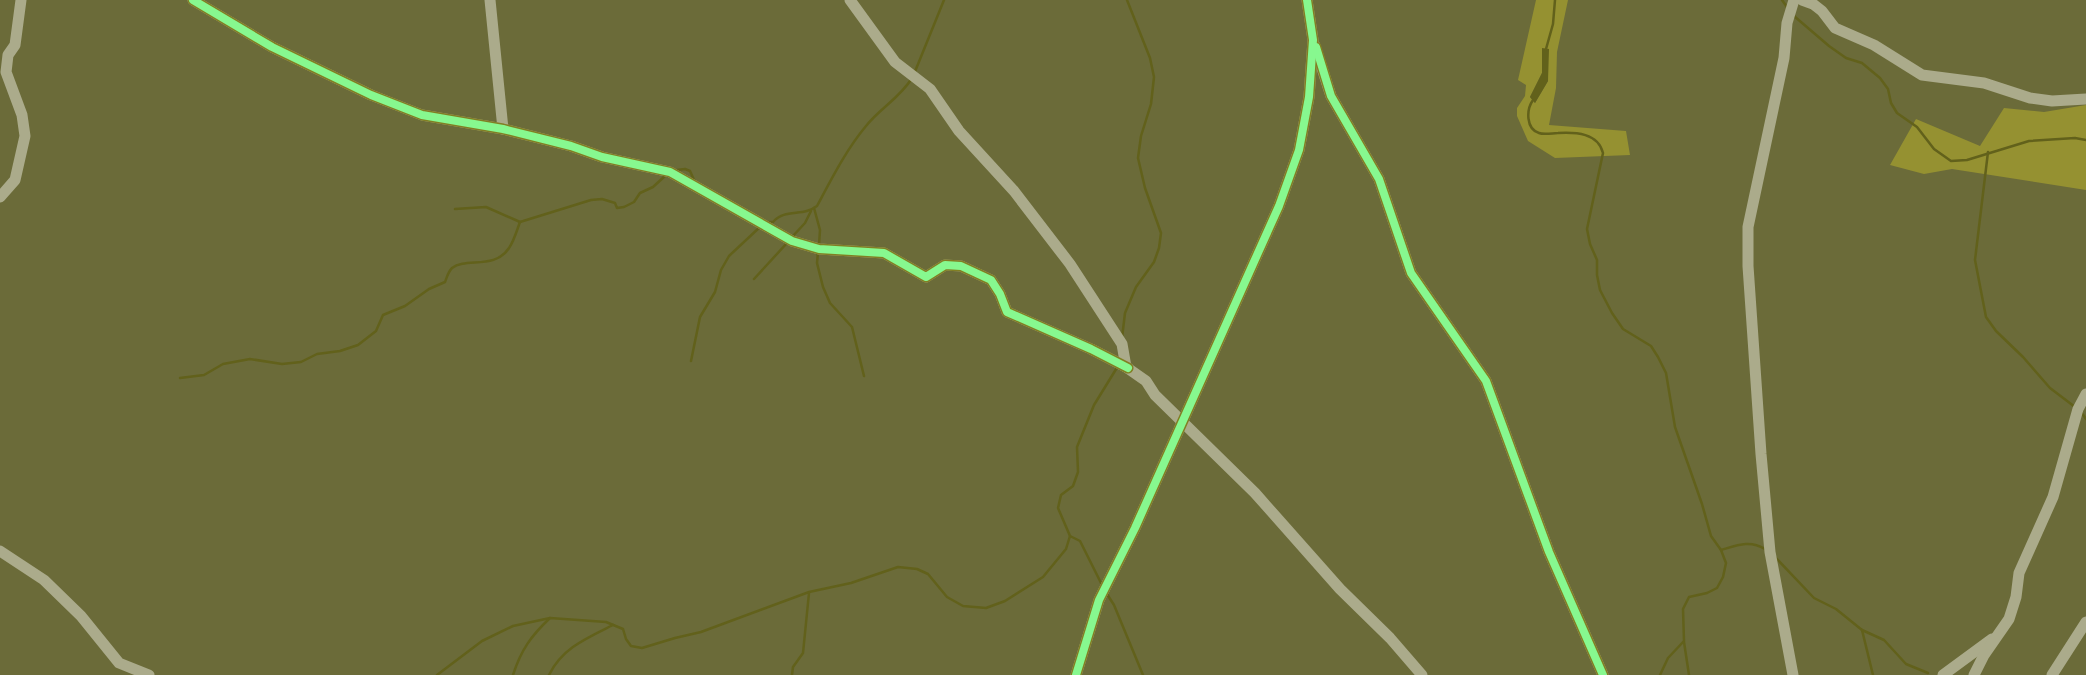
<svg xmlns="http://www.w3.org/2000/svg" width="2086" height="675" font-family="Cabin,sans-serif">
  <rect width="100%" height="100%" fill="#6b6b39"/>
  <g fill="#959131" fill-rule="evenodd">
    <path d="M 1536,0 L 1568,0 L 1557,52 L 1556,88 L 1549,125 L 1626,131 L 1630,155 L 1555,158 L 1528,141 L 1517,116 L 1517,108 L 1525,96 L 1526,85 L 1518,80 ZM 1542,73 L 1548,81 L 1535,103 L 1530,97 Z"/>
    <path d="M 2086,105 L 2086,190 L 1952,169 L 1924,174 L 1890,165 L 1916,119 L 1980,146 L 2004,108 L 2044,112 Z"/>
  </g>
  <path fill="#62611b" d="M 1542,48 L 1549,49 L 1548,81 L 1535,103 L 1530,97 L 1542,73 Z"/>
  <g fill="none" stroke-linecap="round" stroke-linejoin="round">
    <g stroke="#62611b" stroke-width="2.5">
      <path d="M 1782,0 L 1787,7"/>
      <path d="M 1794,16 L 1829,46 L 1846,58 L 1862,63 L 1880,78 L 1888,89 L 1891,103 L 1897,113 L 1917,127 L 1934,149 L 1951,161 L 1967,160 L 2029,141 L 2075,138 L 2086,140"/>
      <path d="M 1546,49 L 1553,24 L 1555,0"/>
      <path d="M 914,74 L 944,0"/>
      <path d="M 1533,100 C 1526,110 1526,129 1539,133 C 1544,135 1553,133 1558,133 C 1576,132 1598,133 1603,153 L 1587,229 L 1590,244 L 1597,260 L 1597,275 L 1600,290 L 1612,313 L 1623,329 L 1651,346 L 1658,357 L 1666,373 L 1675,427 L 1702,504 L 1711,536 L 1721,550 L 1726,563 L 1723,577 L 1717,588 L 1707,593 L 1689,597 L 1683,609 L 1684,641 L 1668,658 L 1660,675"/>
      <path d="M 1988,152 L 1975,260 L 1986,317 L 1996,331 L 2023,357 L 2050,388 L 2075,407"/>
      <path d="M 677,170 L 685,169 L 690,171 L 694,180"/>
      <path d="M 814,208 L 820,230 L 819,245"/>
      <path d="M 455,209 L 486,207 L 520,222"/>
      <path d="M 768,222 L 773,222 C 785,208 803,217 817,206 C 832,178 846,150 866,126 C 880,108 900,98 912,78"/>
      <path d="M 792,237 L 805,223 L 811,211"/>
      <path d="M 818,252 L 817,263 L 823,287 L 830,303 L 852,327 L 864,376"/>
      <path d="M 754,279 L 787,243"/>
      <path d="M 1122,338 L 1125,313 L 1136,287 L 1154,262 L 1159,248 L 1161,233 L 1145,188 L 1138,158 L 1141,136 L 1151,104 L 1154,77 L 1150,58 L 1127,0"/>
      <path d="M 691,361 L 700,317 L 715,292 L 721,270 L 729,256 L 760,227"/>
      <path d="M 180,378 L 204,375 L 223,364 L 250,359 L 282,364 L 301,362 L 317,354 L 340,351 L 358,345 L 376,331 L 383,315 L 405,306 L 429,289 L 445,282 C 447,277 448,272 452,268 C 466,257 495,270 509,248 C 514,241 517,230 520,222 L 591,200 L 602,199 L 615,203 L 617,208 L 624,207 L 634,202 L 640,193 L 653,187 L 665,176"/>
      <path d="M 2081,412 L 2086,419"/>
      <path d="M 1070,536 L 1080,541 L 1102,585"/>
      <path d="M 1721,550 C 1738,545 1750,540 1765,549"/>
      <path d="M 1775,557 L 1814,598 L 1836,609 L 1862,630 L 1873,675"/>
      <path d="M 1107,594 L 1114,605 L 1143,675"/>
      <path d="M 1862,630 L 1884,640 L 1906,664 L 1928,673"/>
      <path d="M 1684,642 L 1689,675"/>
      <path d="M 437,675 L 482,641 L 513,626 L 550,618"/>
      <path d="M 513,675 C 521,650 531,636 550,618 L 606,622 L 623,629 L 626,639 L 631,646 L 642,648 L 675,638 L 701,632 L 809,592 L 851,583 L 898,567 L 917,569 L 928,574 L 947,597 L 963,606 L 986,608 L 1005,601 L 1043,577 L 1066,549 L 1070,536 L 1058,508 L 1061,495 L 1073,486 L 1078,472 L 1077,447 L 1094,405 L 1118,366"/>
      <path d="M 549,675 C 562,648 587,638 613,625"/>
      <path d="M 792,675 L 793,667 L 803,653 L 809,593"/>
    </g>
    <g stroke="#abab8b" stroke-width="11">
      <path d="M 193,0 L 272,47 L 371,95 L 422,115 L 503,129 L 571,146 L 602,157 L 670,172 L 792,241 L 819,249 L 884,253 L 926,277 L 945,265 L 961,266 L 991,280 L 1000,294 L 1007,312 L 1091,349 L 1128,368"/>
      <path d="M 490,0 L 503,129"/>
      <path d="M 850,0 L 895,62 L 930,89 L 959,131 L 1014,191 L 1070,264 L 1122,344 L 1126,367 L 1146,381 L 1155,395 L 1255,493 L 1340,589 L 1390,638 L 1422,675"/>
      <path d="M 1802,0 L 1813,4 L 1822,11 L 1835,28 L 1874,45 L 1922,75 L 1984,83 L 2030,98 L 2052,101 L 2086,99"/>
      <path d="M 1315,46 L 1331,96 L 1379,179 L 1411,273 L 1486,381 L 1549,552 L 1603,675"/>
      <path d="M 0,197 L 15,180 L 25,136 L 22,115 L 6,72 L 8,55 L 15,45 L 21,0"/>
      <path d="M 0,551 L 44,580 L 81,616 L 119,663 L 149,675"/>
      <path d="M 1076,675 L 1099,600 L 1135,528 L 1253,264 L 1279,206 L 1299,150 L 1309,97 L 1313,40 L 1307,0"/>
      <path d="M 1793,675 L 1770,552 L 1761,454 L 1748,266 L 1748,227 L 1784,58 L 1787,23 L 1794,0"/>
      <path d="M 1943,675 L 1992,639"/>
      <path d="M 1974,675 L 1984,655 L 2009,619 L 2016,597 L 2019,573 L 2053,497 L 2078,409 L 2086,394"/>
      <path d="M 2052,675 L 2086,622"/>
    </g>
    <defs>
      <g id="cycleway">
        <path d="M 193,0 L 272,47 L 371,95 L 422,115 L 503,129 L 571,146 L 602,157 L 670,172 L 792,241 L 819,249 L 884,253 L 926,277 L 945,265 L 961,266 L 991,280 L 1000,294 L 1007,312 L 1091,349 L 1128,368"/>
        <path d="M 1316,47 L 1331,96 L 1379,179 L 1411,273 L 1486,381 L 1549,552 L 1603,675"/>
        <path d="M 1076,675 L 1099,600 L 1135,528 L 1253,264 L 1279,206 L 1299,150 L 1309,97 L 1313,40 L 1307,0"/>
      </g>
    </defs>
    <use href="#cycleway" stroke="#817f23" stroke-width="11"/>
    <use href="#cycleway" stroke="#87f88f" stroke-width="8"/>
  </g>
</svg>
